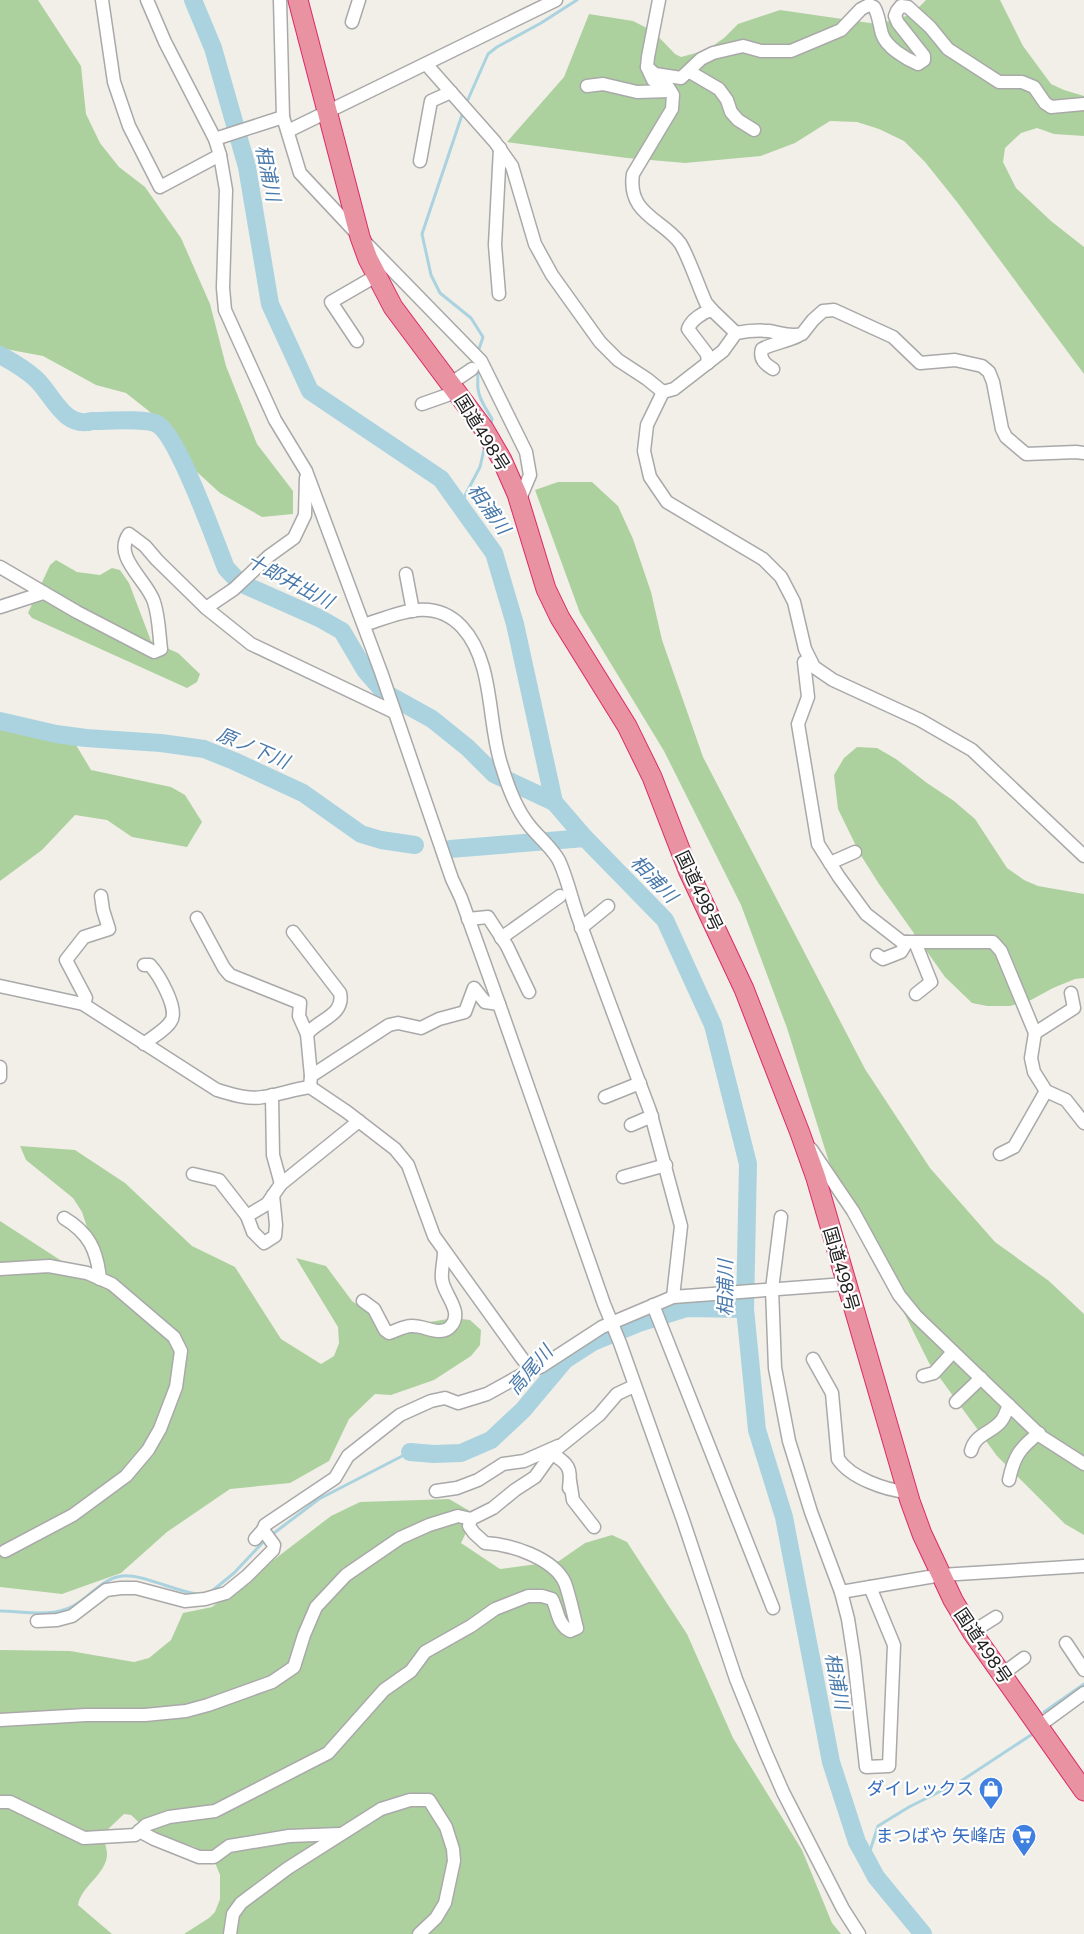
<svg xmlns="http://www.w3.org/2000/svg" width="1084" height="1934" font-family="Figtree,'Noto Sans JP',sans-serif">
  <rect width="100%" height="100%" fill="#f2efe9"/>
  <g fill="#add19e">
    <path d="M 0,0 L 38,0 L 81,66 L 86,114 L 100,143 L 119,167 L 145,187 L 181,238 L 210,304 L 226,366 L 257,444 L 293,491 L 293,514 L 262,517 L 220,493 L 197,472 L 150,412 L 126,393 L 96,385 L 43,356 L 0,348 Z"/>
    <path d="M 926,0 L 1000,0 L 1023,46 L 1051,84 L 1064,90 L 1084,96 L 1084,136 L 1054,134 L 1037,128 L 1021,133 L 1005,148 L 1003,162 L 1016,188 L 1051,221 L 1084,247 L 1084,374 L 957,202 L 925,162 L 904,141 L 879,129 L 857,122 L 830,121 L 795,143 L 761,156 L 685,163 L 627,158 L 507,142 L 564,77 L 589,14 L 633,21 L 653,31 L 675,54 L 681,57 L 707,50 L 724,38 L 738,24 L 780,10 L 877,24 L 902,18 L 915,11 Z"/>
    <path d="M 558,482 L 592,482 L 618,506 L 633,539 L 651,592 L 662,640 L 703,757 L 865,1069 L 930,1168 L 995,1242 L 1049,1281 L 1084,1314 L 1084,1535 L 1065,1524 L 997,1456 L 929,1363 L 829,1162 L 787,1028 L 741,905 L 664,751 L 580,613 L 535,490 Z"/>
    <path d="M 56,560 L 77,572 L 100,575 L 112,568 L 120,570 L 129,583 L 151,641 L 178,653 L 200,674 L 197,682 L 187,688 L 32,618 L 28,613 L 50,565 Z"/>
    <path d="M 20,724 L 76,745 L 91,770 L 171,787 L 185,795 L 202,822 L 187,847 L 132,837 L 107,820 L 75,815 L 42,850 L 0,881 L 0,727 Z"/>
    <path d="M 857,747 L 877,748 L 896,759 L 927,783 L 954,801 L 975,819 L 1007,868 L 1024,880 L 1038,886 L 1084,894 L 1084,978 L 1075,979 L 1053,988 L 1031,1000 L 1010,1006 L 987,1006 L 972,1003 L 945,977 L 879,884 L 860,854 L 838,809 L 834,775 L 844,758 Z"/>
    <path d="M 20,1146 L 75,1150 L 125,1183 L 192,1246 L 235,1267 L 281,1339 L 321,1364 L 334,1356 L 339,1343 L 338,1327 L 296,1258 L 326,1266 L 352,1301 L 393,1328 L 454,1318 L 470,1320 L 481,1330 L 480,1345 L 471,1356 L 434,1380 L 391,1395 L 375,1394 L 349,1419 L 329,1461 L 290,1483 L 230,1489 L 167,1532 L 121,1573 L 62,1594 L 0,1587 L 0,1221 L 74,1269 L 89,1268 L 96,1254 L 82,1212 L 73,1198 L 26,1160 Z"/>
    <path d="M 449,1499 L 475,1514 L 461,1543 L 500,1569 L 559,1561 L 585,1543 L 612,1535 L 627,1542 L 687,1634 L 733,1738 L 802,1850 L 832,1923 L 841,1934 L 184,1934 L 209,1918 L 215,1912 L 220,1899 L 220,1875 L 214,1860 L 195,1847 L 151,1834 L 131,1815 L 124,1814 L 103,1834 C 104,1841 107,1848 107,1854 C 107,1874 81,1886 78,1905 L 112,1934 L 0,1934 L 0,1650 L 70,1651 L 134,1662 L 149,1658 L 171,1640 L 183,1613 L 212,1607 L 331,1516 L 360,1502 Z"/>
  </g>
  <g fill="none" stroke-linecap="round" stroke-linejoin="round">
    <g stroke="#aad3df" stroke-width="3">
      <path d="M 466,104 L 488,54 L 497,47 L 541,23 L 577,0"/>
      <path d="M 463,112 L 422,234 L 431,275 L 440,293 L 471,318 L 483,337 L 478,352"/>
      <path d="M 477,365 C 479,375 477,381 478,389 C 479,400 487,410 492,419 L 490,427"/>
      <path d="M 460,505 L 480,467 L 485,445"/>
      <path d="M 270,1536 L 319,1499 L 410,1452"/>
      <path d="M 212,1591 L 234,1573 L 265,1540"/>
      <path d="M 0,1611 C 23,1611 51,1618 73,1606 C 89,1598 102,1578 122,1576 C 143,1574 174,1591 197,1594"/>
      <path d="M 1044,1712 L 1084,1684"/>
      <path d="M 867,1860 L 878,1826 L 909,1807 L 961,1781 L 1031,1735"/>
    </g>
    <g stroke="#aad3df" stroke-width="18">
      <path d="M 193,0 L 213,48 L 247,167 L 270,304 L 310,391 L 441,479 L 494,553 L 515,624 L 554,802 L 585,838 L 665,920 L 713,1025 L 748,1164 L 745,1309 L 757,1430 L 784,1517 L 831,1762 L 857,1842 L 867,1860 L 876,1877 L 923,1934"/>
      <path d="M 0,355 C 13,362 25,369 36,379 C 53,395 64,429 92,421 C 107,421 146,418 157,424 C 178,435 215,541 226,568 L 240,583 L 319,618 L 342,631 L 365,670 L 385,693 L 432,719 L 468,748 L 494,774 L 554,802"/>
      <path d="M 0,721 L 56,734 L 86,738 L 161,743 L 204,749 L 234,761 L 303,793 L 361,834 L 381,840 L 415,845"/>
      <path d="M 450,849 L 585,838"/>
      <path d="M 410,1452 L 434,1454 L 461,1453 L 491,1440 L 523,1410 L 565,1360 L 593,1342 L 639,1323 L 687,1308 L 745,1309"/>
    </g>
    <defs>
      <g id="minor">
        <path d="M 102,0 L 114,82 L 129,126 L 160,187 L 220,155"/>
        <path d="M 147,0 L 165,42 L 215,139 L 220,155 L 226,190 L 223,288 L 225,310 L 275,420 L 306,471 L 381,672 L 452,879 L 461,898 L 499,1004 L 604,1304 L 620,1343 L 683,1520 L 736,1679 L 765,1751 L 783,1792 L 843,1909 L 859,1934"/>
        <path d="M 659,0 L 648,57 L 647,67 L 653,80 L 668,87 L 673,95 L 672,109 L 633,174 C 627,214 662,219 680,243 C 688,255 699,288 706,303 L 712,310"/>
        <path d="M 352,22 L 359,0"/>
        <path d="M 426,64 L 495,142 L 512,166 L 535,244 L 552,275 L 600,342 L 618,360 L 647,379 L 663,392"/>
        <path d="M 647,67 L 655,74 L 681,78 L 701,59 L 713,53 L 743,46 L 761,51 L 791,51 L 841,30 L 861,9 L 869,5 L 874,7 C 879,15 879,24 882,34 C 886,47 906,59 918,64 L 924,60 L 924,56 L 898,23 L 895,16 L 897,11 L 901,6 L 908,7 L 930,27 L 948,49 L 999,82 L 1022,82 L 1034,87 L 1045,103 L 1051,107 L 1084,104"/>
        <path d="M 690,72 L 719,89 L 727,100 L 731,112 L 738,120 L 754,130"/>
        <path d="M 587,86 L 603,84 L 637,92 L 670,91"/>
        <path d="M 283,117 L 300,173 L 360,237 L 481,361 L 526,452 L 530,475 L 519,501"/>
        <path d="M 287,129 L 288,131 L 556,0"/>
        <path d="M 215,139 L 283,117 L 280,0"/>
        <path d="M 420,161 L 431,101 L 451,92"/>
        <path d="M 499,294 L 495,245 L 500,148"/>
        <path d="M 357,341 L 331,302 L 376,276"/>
        <path d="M 708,363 L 707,354 L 688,329 C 691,320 703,312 712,310 L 736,333"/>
        <path d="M 773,369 C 765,364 759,359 762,349 C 773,343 786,342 798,336"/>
        <path d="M 450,384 L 472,369"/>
        <path d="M 422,404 L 456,392"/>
        <path d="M 1084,453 L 1076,452 L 1026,454 L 1006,437 L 1002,429 L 993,382 L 989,372 L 982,366 L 955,360 L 920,363 L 893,337 L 834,310 L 823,311 L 813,320 L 802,334 C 790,337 781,333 769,331 C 758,330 747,331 736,333 L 723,351 L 674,389 L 663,392 L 647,425 L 644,451 L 650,477 L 667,502 L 763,559 L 781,577 L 794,602 L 805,649 L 814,667 L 833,680 L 920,720 L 972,750 L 1084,856"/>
        <path d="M 0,567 L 77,612 L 154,652 L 161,649 C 159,634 159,617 154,602 C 148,581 112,557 129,534 L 145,546 L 157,560 L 206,608 L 251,644 L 394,712"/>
        <path d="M 406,574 L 413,611"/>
        <path d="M 0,607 L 43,593"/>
        <path d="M 206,608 L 234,589 L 269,556 L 294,538 L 305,515 L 306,478"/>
        <path d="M 364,625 C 398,614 433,596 462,627 C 495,663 487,724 502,767 C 508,787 516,809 529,825 C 537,836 555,850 560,863 C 568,881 572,901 579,920 C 602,984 626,1047 650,1111 L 681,1226 L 673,1297"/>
        <path d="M 804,662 L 808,697 L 798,724 L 818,844 L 839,877 L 866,914 L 902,942 L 993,942 L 1001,951 L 1035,1033 L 1031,1058 L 1034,1072 L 1046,1091 L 1066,1100 L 1084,1123"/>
        <path d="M 830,863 L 855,852"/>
        <path d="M 197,918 L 224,968 L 230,975 L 300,1003 L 299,1016 L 307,1034"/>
        <path d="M 468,919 L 488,917 L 507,946 L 529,992"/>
        <path d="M 581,928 L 608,906"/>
        <path d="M 293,932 L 340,993 C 345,1015 319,1019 307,1034 L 311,1076"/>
        <path d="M 501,938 L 560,896"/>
        <path d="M 915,942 L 931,982 L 916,994"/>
        <path d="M 877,955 L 883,959 L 901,952 L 907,942"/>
        <path d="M 144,965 L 150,965 C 159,975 179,1009 171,1021 C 166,1030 152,1037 144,1044"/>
        <path d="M 0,986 L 83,1004 L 217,1090 C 231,1094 248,1100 263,1097 C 279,1095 294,1089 310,1087 L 347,1112 L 395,1149 L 408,1165 L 434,1236 L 521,1357 C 527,1365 532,1372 542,1366 L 602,1327 L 673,1297 L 845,1284"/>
        <path d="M 83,1004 L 86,998 L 66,960 L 84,937 L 109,929 L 103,910 L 101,896"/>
        <path d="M 1035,1033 L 1074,1008 L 1071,993"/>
        <path d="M 0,1067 L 0,1077"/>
        <path d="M 310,1087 L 311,1076 L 389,1025 L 398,1023 L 421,1028 L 439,1019 L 465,1012 L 474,988 L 485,1002 L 499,1004"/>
        <path d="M 272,1095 L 273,1155 L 281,1184 L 359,1121"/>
        <path d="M 605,1097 L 640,1083"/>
        <path d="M 631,1125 L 652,1116"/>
        <path d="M 811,1149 L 853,1211 L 899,1295 L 916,1316 L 1042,1437 L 1084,1464"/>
        <path d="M 1000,1154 L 1014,1147 L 1046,1091"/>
        <path d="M 193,1174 L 219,1180 L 247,1216 L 267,1204 L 281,1184"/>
        <path d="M 623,1177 L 666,1165"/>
        <path d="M 247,1216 L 253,1232 L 264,1243 L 275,1236 L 276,1225 L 273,1195"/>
        <path d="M 781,1217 L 772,1289 L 775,1368 L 789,1441 L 811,1512 L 841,1592 L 848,1619 L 854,1658 L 866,1767 L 889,1766 L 894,1645 L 870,1587"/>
        <path d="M 64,1218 C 89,1233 97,1250 100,1279"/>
        <path d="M 0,1269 L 49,1266 L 87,1273 L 112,1284 L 174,1337 L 181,1351 L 176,1387 L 160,1429 L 148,1450 L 126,1476 L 73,1515 L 5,1551"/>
        <path d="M 363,1301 L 374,1309 L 385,1330 L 389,1333 C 396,1331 404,1326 411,1326 C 425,1325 441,1338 451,1326 C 464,1311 443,1294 442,1279 C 441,1271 444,1261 444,1252"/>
        <path d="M 653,1305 L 773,1608"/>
        <path d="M 813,1359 L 832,1393 L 838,1459 C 851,1478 885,1490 907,1492"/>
        <path d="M 923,1376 L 934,1373 L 953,1352"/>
        <path d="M 956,1402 L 981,1378"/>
        <path d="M 971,1451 C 975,1433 993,1433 1002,1420 C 1005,1416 1007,1409 1009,1405"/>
        <path d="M 552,1454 C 568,1463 572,1468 569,1488"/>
        <path d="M 1009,1480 C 1014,1456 1020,1448 1039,1433"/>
        <path d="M 570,1481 L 573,1500 L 594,1527"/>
        <path d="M 436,1491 L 457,1488 L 478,1480 L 503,1464 L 524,1461 L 558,1446"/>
        <path d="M 255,1539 L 263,1530 L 265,1525 L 335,1478 L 348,1456 L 400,1415 L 431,1401 L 445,1398 L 458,1403 L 487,1394 L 534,1368"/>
        <path d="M 841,1592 L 941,1575 L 1084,1566"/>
        <path d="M 37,1621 L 57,1620 L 72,1616 L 106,1590 L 121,1588 L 136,1588 L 185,1601 L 205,1599 L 226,1593 L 247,1576 L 273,1550 L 274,1545 L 263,1530"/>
        <path d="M 972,1632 L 996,1617"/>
        <path d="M 1066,1643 L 1084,1670"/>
        <path d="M 1001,1675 L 1024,1658"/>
        <path d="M 0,1720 L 86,1715 L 145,1715 L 186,1711 L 208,1705 L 272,1682 L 294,1667 L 304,1635 L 316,1607 L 346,1575 L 400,1538 L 429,1525 L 458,1516 L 471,1519 L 493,1508 L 515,1490 L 535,1477 L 553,1452 L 599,1415 L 617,1394 L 634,1386"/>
        <path d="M 1039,1726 L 1084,1693"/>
        <path d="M 0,1802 L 10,1802 L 84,1838 L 135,1835 L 146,1825 L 169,1817 L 215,1811 L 328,1753 L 384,1690 L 411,1671 L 425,1652 L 471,1626 L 495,1609 L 528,1596 L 542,1596 L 552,1599 C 558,1610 557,1624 570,1631 L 577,1628 C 573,1613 570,1597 565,1583 C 554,1558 510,1544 485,1543 L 474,1533 L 469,1526 L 471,1519"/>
        <path d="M 139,1831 L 154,1839 L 199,1857 L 214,1857 L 229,1846 L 289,1836 L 340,1834"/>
        <path d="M 230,1934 L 233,1914 L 241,1903 L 288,1868 L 381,1809 L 410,1800 L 429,1800 L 446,1827 L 453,1849 L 454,1861 L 445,1903 L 436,1918 L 419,1934"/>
      </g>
      <path id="highway" d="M 298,0 L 360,237 L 368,259 L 393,307 L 484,429 L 502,460 L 517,494 L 546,589 L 560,618 L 627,726 L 652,777 L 688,870 L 744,989 L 800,1133 L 816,1178 L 910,1501 L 922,1534 L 953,1600 L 972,1632 L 1084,1791"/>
    </defs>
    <use href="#minor" stroke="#a9a9a9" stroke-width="15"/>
    <use href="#highway" stroke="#dc2a67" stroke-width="21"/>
    <use href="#minor" stroke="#fff" stroke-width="12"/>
    <use href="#highway" stroke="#e892a2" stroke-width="19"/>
  </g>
  <defs>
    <symbol id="shop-pin" viewBox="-11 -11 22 30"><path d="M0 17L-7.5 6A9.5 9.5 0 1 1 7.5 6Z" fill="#3f7fe0" stroke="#fff"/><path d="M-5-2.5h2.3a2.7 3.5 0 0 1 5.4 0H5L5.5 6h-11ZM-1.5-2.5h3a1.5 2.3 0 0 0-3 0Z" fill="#fff"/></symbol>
    <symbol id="supermarket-pin" viewBox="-11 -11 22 30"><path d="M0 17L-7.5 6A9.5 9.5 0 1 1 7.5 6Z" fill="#3f7fe0" stroke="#fff"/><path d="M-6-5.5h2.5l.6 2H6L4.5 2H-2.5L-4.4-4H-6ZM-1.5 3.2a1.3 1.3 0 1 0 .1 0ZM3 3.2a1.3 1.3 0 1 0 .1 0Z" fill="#fff"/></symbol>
  </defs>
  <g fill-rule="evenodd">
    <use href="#shop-pin" x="977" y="1775" width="28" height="38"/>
    <use href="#supermarket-pin" x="1010" y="1822" width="28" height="38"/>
  </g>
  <g text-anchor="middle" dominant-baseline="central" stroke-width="4.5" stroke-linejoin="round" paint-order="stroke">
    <g font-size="18" fill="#222" stroke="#fff">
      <text transform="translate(482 433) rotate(58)">国道498号</text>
      <text transform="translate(699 891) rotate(65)">国道498号</text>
      <text transform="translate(841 1269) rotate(74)">国道498号</text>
      <text transform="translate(983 1646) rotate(56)">国道498号</text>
    </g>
    <g font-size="18" fill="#366cbe" stroke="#fff" text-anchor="end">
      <text x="974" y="1789">ダイレックス</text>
      <text x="1006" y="1836">まつばや 矢峰店</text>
    </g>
    <g font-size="19" font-style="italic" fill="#4a7aab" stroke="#fff">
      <text transform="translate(268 173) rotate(78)">相浦川</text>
      <text transform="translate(489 509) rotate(54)">相浦川</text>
      <text transform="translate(290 581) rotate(28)">十郎井出川</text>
      <text transform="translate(253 748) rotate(23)">原ノ下川</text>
      <text transform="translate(654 879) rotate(46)">相浦川</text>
      <text transform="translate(725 1288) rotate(-90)">相浦川</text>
      <text transform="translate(530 1370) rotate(-49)">高尾川</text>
      <text transform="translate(837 1681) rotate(79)">相浦川</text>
    </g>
  </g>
</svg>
